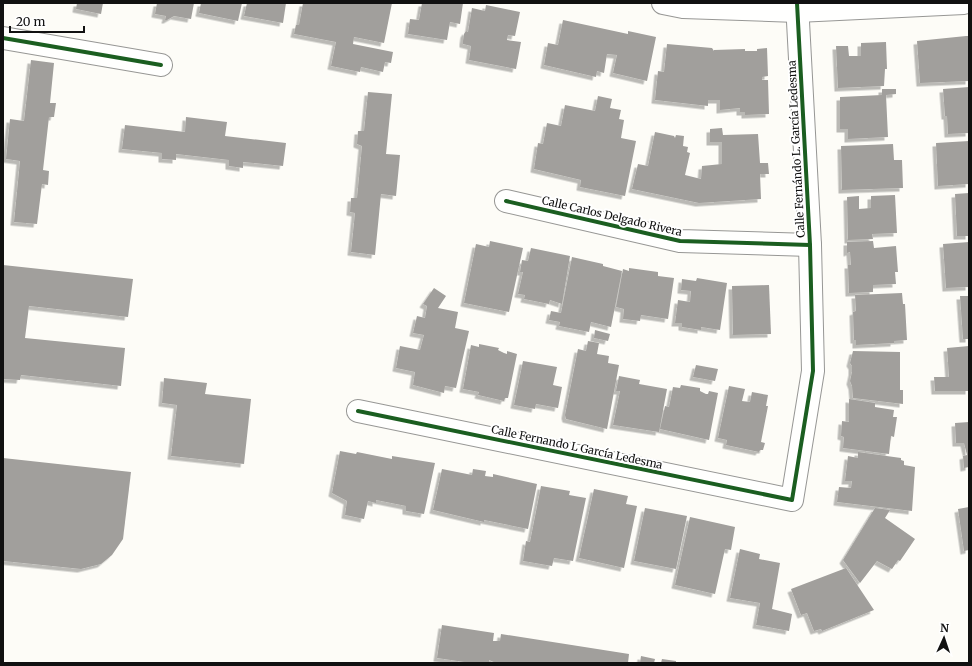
<svg xmlns="http://www.w3.org/2000/svg" width="972" height="666" font-family="Merriweather,serif">
  <defs>
    <filter id="shadow"><feDropShadow dx="-3.5" dy="3.5" stdDeviation="0" flood-color="#0004"/></filter>
  </defs>
  <rect width="100%" height="100%" fill="#fdfcf7"/>
  <g fill="#a19f9c" filter="url(#shadow)">
    <path d="M 77,3 L 103,3 L 101,14 L 76,9 Z"/>
    <path d="M 157,3 L 194,3 L 191,19 L 174,16 L 167,20 L 165,20 L 166,16 L 155,14 Z"/>
    <path d="M 201,3 L 242,3 L 238,21 L 199,13 Z"/>
    <path d="M 247,3 L 286,3 L 283,23 L 244,16 Z"/>
    <path d="M 303,3 L 392,3 L 384,43 L 354,37 L 353,44 L 393,52 L 391,63 L 385,62 L 383,72 L 361,67 L 360,72 L 331,66 L 336,42 L 294,34 L 296,25 L 299,25 Z"/>
    <path d="M 422,3 L 463,3 L 460,24 L 450,22 L 447,40 L 408,34 L 410,19 L 419,20 Z"/>
    <path d="M 486,5 L 520,12 L 515,36 L 508,35 L 507,40 L 521,42 L 516,69 L 469,60 L 471,46 L 463,44 L 463,41 L 464,34 L 466,31 L 468,32 L 472,8 L 485,11 Z"/>
    <path d="M 563,20 L 628,34 L 628,31 L 656,37 L 647,81 L 613,73 L 617,55 L 607,54 L 604,73 L 597,71 L 596,77 L 544,65 L 548,43 L 558,45 Z"/>
    <path d="M 966,36 L 969,36 L 969,81 L 920,83 L 917,41 Z"/>
    <path d="M 886,42 L 887,69 L 885,69 L 884,86 L 838,88 L 836,46 L 848,46 L 849,56 L 861,56 L 861,43 Z"/>
    <path d="M 667,44 L 712,48 L 714,51 L 714,50 L 745,49 L 745,51 L 757,51 L 757,49 L 767,48 L 768,76 L 762,77 L 762,80 L 768,80 L 769,114 L 745,115 L 745,112 L 740,112 L 740,108 L 720,110 L 720,100 L 708,100 L 708,106 L 655,100 L 658,71 L 664,72 Z"/>
    <path d="M 31,60 L 54,63 L 50,103 L 56,103 L 54,117 L 49,117 L 43,170 L 49,171 L 48,185 L 42,184 L 37,224 L 14,222 L 20,161 L 6,159 L 10,119 L 24,121 Z"/>
    <path d="M 969,87 L 969,133 L 948,134 L 947,116 L 945,116 L 943,89 Z"/>
    <path d="M 882,89 L 896,89 L 896,94 L 886,95 L 888,137 L 848,139 L 848,129 L 840,129 L 840,97 L 882,95 Z"/>
    <path d="M 368,92 L 392,94 L 386,154 L 400,155 L 396,196 L 381,194 L 375,255 L 351,252 L 355,213 L 350,212 L 351,198 L 357,198 L 362,146 L 357,144 L 358,131 L 364,131 Z"/>
    <path d="M 598,96 L 612,99 L 610,108 L 621,110 L 619,119 L 624,120 L 621,138 L 636,141 L 625,196 L 580,187 L 581,180 L 534,169 L 538,143 L 543,144 L 547,123 L 561,126 L 565,105 L 595,111 Z"/>
    <path d="M 186,117 L 227,122 L 225,136 L 286,143 L 283,166 L 243,162 L 243,168 L 229,166 L 229,160 L 176,154 L 176,160 L 162,159 L 162,153 L 122,149 L 125,125 L 185,132 Z"/>
    <path d="M 722,128 L 723,135 L 758,134 L 760,163 L 768,163 L 769,174 L 760,174 L 761,199 L 699,203 L 632,189 L 638,164 L 648,166 L 655,132 L 674,136 L 675,138 L 676,135 L 684,136 L 683,146 L 688,147 L 687,152 L 690,153 L 685,175 L 701,179 L 702,166 L 722,164 L 722,142 L 710,142 L 710,129 Z"/>
    <path d="M 969,141 L 969,184 L 938,186 L 936,143 Z"/>
    <path d="M 893,144 L 894,160 L 902,160 L 903,188 L 842,190 L 841,146 Z"/>
    <path d="M 969,193 L 969,236 L 957,236 L 955,194 Z"/>
    <path d="M 895,195 L 897,233 L 872,234 L 873,239 L 848,240 L 847,197 L 859,196 L 859,209 L 871,208 L 871,196 Z"/>
    <path d="M 490,241 L 523,248 L 509,312 L 464,303 L 476,244 L 489,247 Z"/>
    <path d="M 873,241 L 874,248 L 896,246 L 898,272 L 895,272 L 896,284 L 873,285 L 873,292 L 849,293 L 848,265 L 851,265 L 850,252 L 847,253 L 847,242 Z"/>
    <path d="M 969,242 L 969,287 L 946,288 L 943,244 Z"/>
    <path d="M 531,248 L 570,256 L 562,304 L 550,300 L 549,304 L 524,299 L 525,295 L 518,294 L 523,272 L 520,272 L 522,260 L 528,261 Z"/>
    <path d="M 572,257 L 603,264 L 603,266 L 622,271 L 611,327 L 591,322 L 589,332 L 559,326 L 560,322 L 549,320 L 551,311 L 561,313 Z"/>
    <path d="M 3,265 L 133,279 L 128,317 L 29,306 L 25,338 L 125,348 L 121,386 L 21,375 L 20,380 L 3,379 Z"/>
    <path d="M 629,268 L 658,272 L 658,276 L 674,278 L 668,319 L 641,315 L 640,321 L 623,319 L 624,309 L 616,307 L 623,269 L 629,271 Z"/>
    <path d="M 697,278 L 727,283 L 720,330 L 701,327 L 701,330 L 682,327 L 682,323 L 675,323 L 678,300 L 690,302 L 691,291 L 681,290 L 682,279 L 696,281 Z"/>
    <path d="M 769,285 L 771,334 L 733,335 L 732,286 Z"/>
    <path d="M 434,288 L 446,296 L 438,308 L 458,312 L 455,328 L 469,331 L 456,388 L 445,386 L 444,393 L 413,385 L 415,372 L 396,368 L 400,346 L 420,350 L 424,335 L 413,333 L 417,316 L 425,318 L 427,306 L 423,304 Z"/>
    <path d="M 902,293 L 903,304 L 905,304 L 907,340 L 894,341 L 894,343 L 856,345 L 856,340 L 854,340 L 853,312 L 856,311 L 855,295 Z"/>
    <path d="M 960,296 L 969,296 L 969,339 L 963,339 Z"/>
    <path d="M 595,330 L 610,334 L 608,341 L 594,338 Z"/>
    <path d="M 588,341 L 599,343 L 597,354 L 609,356 L 608,363 L 619,365 L 607,429 L 566,419 L 565,415 L 578,349 L 586,351 Z"/>
    <path d="M 479,344 L 499,348 L 498,350 L 504,353 L 507,354 L 507,351 L 517,354 L 508,398 L 505,398 L 504,401 L 478,395 L 479,392 L 463,389 L 471,345 L 479,347 Z"/>
    <path d="M 969,346 L 969,391 L 935,391 L 934,377 L 949,377 L 947,348 Z"/>
    <path d="M 853,351 L 900,352 L 900,390 L 903,390 L 903,404 L 853,398 L 852,386 L 850,381 L 852,372 L 852,366 L 850,363 Z"/>
    <path d="M 523,361 L 557,367 L 553,385 L 562,387 L 558,408 L 536,404 L 535,409 L 514,405 Z"/>
    <path d="M 696,365 L 718,369 L 715,381 L 693,377 Z"/>
    <path d="M 619,376 L 640,380 L 639,384 L 667,389 L 659,432 L 613,425 L 620,391 L 616,391 Z"/>
    <path d="M 164,378 L 207,383 L 205,394 L 251,399 L 244,464 L 171,456 L 177,405 L 162,403 Z"/>
    <path d="M 681,385 L 700,388 L 700,391 L 706,394 L 708,394 L 709,391 L 718,393 L 709,440 L 660,429 L 665,406 L 669,407 L 673,387 L 680,388 Z"/>
    <path d="M 729,386 L 745,389 L 742,401 L 750,402 L 752,392 L 768,395 L 766,406 L 768,406 L 761,442 L 765,443 L 763,450 L 760,450 L 759,452 L 726,445 L 727,440 L 718,438 Z"/>
    <path d="M 849,399 L 875,403 L 875,407 L 894,410 L 893,417 L 897,417 L 894,437 L 891,436 L 889,454 L 843,448 L 844,437 L 841,436 L 842,421 L 849,422 Z"/>
    <path d="M 969,422 L 969,467 L 964,468 L 963,456 L 967,455 L 964,443 L 956,443 L 955,423 Z"/>
    <path d="M 340,451 L 356,454 L 357,452 L 392,459 L 392,456 L 435,463 L 424,514 L 406,511 L 406,506 L 376,500 L 376,503 L 368,501 L 364,519 L 345,515 L 347,501 L 332,493 Z"/>
    <path d="M 858,452 L 901,458 L 901,460 L 904,461 L 904,465 L 915,467 L 912,511 L 837,502 L 839,487 L 851,488 L 852,481 L 845,481 L 848,456 L 858,458 Z"/>
    <path d="M 3,458 L 131,472 L 123,539 L 112,555 L 101,564 L 81,569 L 3,561 Z"/>
    <path d="M 442,469 L 472,475 L 473,469 L 486,471 L 485,476 L 493,477 L 493,474 L 537,484 L 528,529 L 484,520 L 484,522 L 433,510 Z"/>
    <path d="M 541,486 L 570,491 L 569,495 L 586,498 L 573,561 L 554,558 L 552,566 L 523,561 L 526,541 L 530,542 Z"/>
    <path d="M 594,489 L 628,496 L 626,504 L 637,506 L 624,568 L 579,558 Z"/>
    <path d="M 969,507 L 969,550 L 964,551 L 958,509 Z"/>
    <path d="M 645,508 L 687,516 L 676,569 L 634,561 Z"/>
    <path d="M 875,508 L 890,510 L 885,518 L 915,539 L 900,561 L 898,560 L 892,569 L 877,561 L 860,583 L 843,560 Z"/>
    <path d="M 690,517 L 735,527 L 731,550 L 725,549 L 715,594 L 675,585 Z"/>
    <path d="M 740,549 L 760,554 L 759,559 L 780,563 L 772,609 L 792,614 L 789,631 L 756,625 L 760,603 L 730,598 Z"/>
    <path d="M 846,568 L 874,610 L 822,631 L 821,629 L 814,631 L 807,613 L 801,615 L 791,589 Z"/>
    <path d="M 442,625 L 494,633 L 493,641 L 500,641 L 501,634 L 629,654 L 628,663 L 496,663 L 489,660 L 489,663 L 471,663 L 437,658 Z"/>
    <path d="M 641,656 L 655,659 L 654,663 L 640,663 Z"/>
    <path d="M 662,659 L 676,661 L 676,663 L 661,663 Z"/>
  </g>
  <g fill="none" stroke-linecap="round" stroke-linejoin="round">
    <defs>
      <g id="minor">
        <path d="M 663,3 L 683,7 L 797,11 L 964,3"/>
        <path d="M 3,38 L 161,65"/>
        <path d="M 506,201 L 680,241 L 810,245"/>
        <path d="M 358,411 L 792,500 L 813,371 L 810,245 L 797,3"/>
      </g>
    </defs>
    <use href="#minor" stroke="#979795" stroke-width="24"/>
    <use href="#minor" stroke="#fffffe" stroke-width="22"/>
    <defs>
      <g id="cycleway">
        <path d="M 3,38 L 161,65"/>
        <path d="M 506,201 L 680,241 L 810,245"/>
        <path d="M 358,411 L 792,500 L 813,371 L 810,245 L 797,3"/>
      </g>
    </defs>
    <use href="#cycleway" stroke="#fff" stroke-width="6"/>
    <use href="#cycleway" stroke="#1b5e20" stroke-width="4"/>
  </g>
  <g text-anchor="middle" dominant-baseline="central" stroke-width="4" stroke-linejoin="round" paint-order="stroke">
    <g font-size="11" fill="#111" stroke="#fff">
      <text transform="translate(796 149) rotate(-93)">Calle Fernándo L. García Ledesma</text>
      <text transform="translate(612 216) rotate(13)">Calle Carlos Delgado Rivera</text>
      <text transform="translate(577 447) rotate(12)">Calle Fernando L García Ledesma</text>
    </g>
  </g>
  <rect width="972" height="666" fill="none" stroke="#111111" stroke-width="8"/>
  <g transform="translate(944 638) rotate(3)" stroke="#ffffff" stroke-width="3" paint-order="stroke">
  <path d="M0-3L7 15L0 10L-7 15Z" fill="#111111"/>
  <text y="-6" font-size="11" font-weight="bold" text-anchor="middle" fill="#111111">N</text>
  </g>
  <path d="M10 26v6h74v-6" fill="none" stroke="#111111" stroke-width="2"/>
  <text x="16" y="26" font-size="12" fill="#111111" stroke="#ffffff" stroke-width="3" paint-order="stroke">20 m</text>
</svg>
